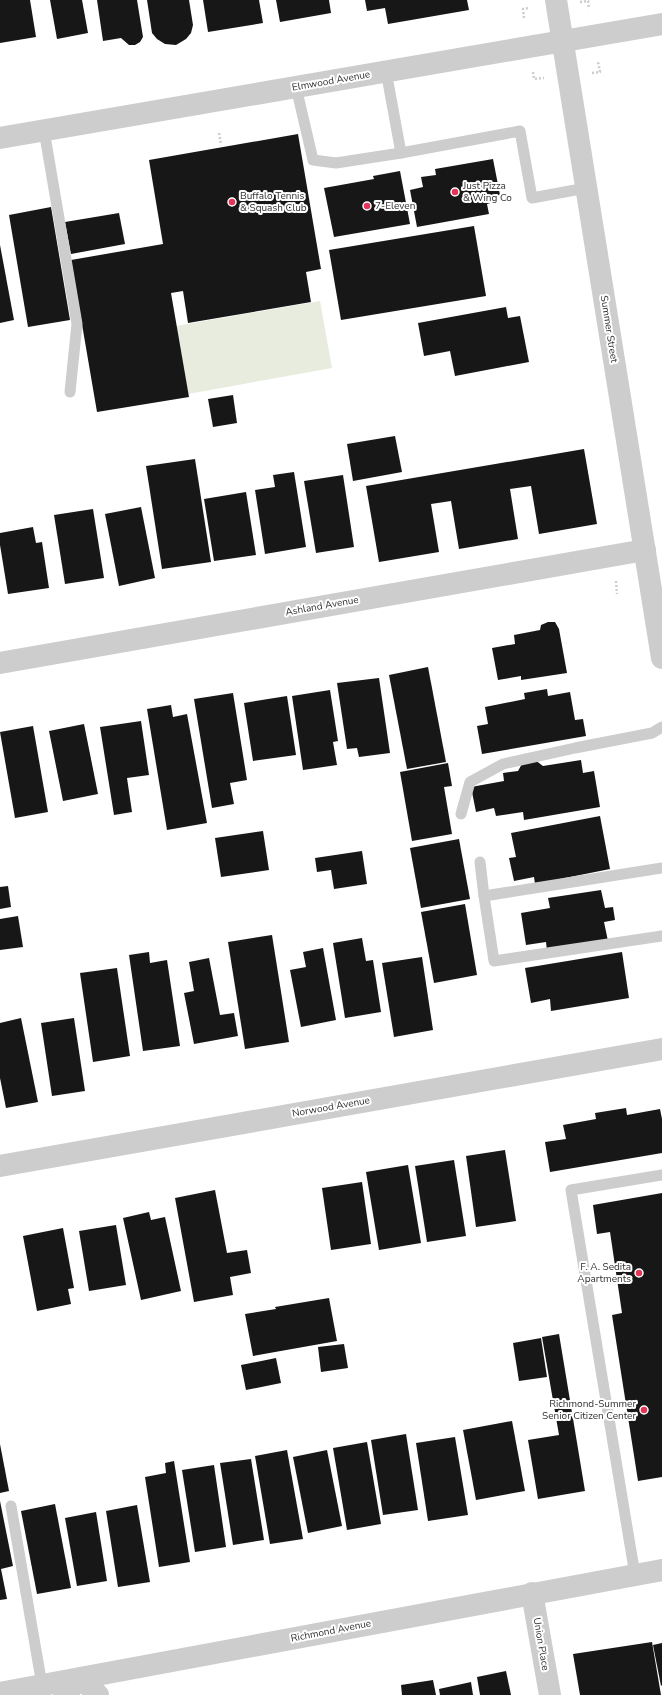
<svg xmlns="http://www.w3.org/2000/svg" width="662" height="1695" font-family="'Nunito Sans',sans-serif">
  <rect width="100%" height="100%" fill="#fff"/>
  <path fill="#e7ecde" d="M 320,301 L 332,368 L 188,394 L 176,326 Z"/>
  <g fill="#171717">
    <path d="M 0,0 L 30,0 L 36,37 L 0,43 Z"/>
    <path d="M 50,0 L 82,0 L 88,33 L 57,39 Z"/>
    <path d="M 97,0 L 137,0 L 143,37 L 140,42 L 135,45 L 129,45 L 121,38 L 103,41 Z"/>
    <path d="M 147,0 L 189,0 L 193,25 L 191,33 L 186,39 L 176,45 L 165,44 L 157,39 L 152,33 Z"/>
    <path d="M 203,0 L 259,0 L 263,23 L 208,32 Z"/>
    <path d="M 276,0 L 329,0 L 331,13 L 280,22 Z"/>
    <path d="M 365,0 L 467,0 L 469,10 L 388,24 L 385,8 L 367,11 Z"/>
    <path d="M 298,134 L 321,269 L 306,272 L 311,302 L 188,323 L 183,291 L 171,293 L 189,397 L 97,412 L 71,260 L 163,244 L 149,160 Z"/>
    <path d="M 493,159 L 500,195 L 493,196 L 494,202 L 487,204 L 489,214 L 417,227 L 410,190 L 423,187 L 421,177 L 436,175 L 435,169 Z"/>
    <path d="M 400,171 L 410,224 L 334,237 L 324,188 L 374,179 L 373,176 Z"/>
    <path d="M 51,207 L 70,320 L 28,327 L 9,215 Z"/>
    <path d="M 119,213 L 125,244 L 71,254 L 65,222 Z"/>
    <path d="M 474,226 L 486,296 L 341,320 L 329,250 Z"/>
    <path d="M 0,245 L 14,320 L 0,323 Z"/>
    <path d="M 506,307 L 508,318 L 520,316 L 529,362 L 455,376 L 450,351 L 424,356 L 418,323 Z"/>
    <path d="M 233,395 L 237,423 L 213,427 L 208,399 Z"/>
    <path d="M 395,436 L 402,472 L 353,481 L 347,444 Z"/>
    <path d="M 584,449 L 597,524 L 539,534 L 531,486 L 510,489 L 518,539 L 459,549 L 451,501 L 431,504 L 439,552 L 379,562 L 366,486 Z"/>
    <path d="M 195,459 L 211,562 L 162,569 L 146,466 Z"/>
    <path d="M 294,472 L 306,547 L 265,554 L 255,490 L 275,487 L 273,475 Z"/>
    <path d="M 343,475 L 354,547 L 316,553 L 304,481 Z"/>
    <path d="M 246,492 L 256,555 L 214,561 L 204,499 Z"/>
    <path d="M 141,507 L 155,578 L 119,586 L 105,514 Z"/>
    <path d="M 93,509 L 104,578 L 65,584 L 54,515 Z"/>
    <path d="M 33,527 L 36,543 L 42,542 L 49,588 L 8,594 L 0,545 L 0,533 Z"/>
    <path d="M 548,622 L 555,622 L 559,629 L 567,673 L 521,680 L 521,676 L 498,680 L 492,648 L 515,644 L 514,635 L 540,630 L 541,625 Z"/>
    <path d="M 428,667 L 446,762 L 407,769 L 389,675 Z"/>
    <path d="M 379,678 L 390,753 L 359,757 L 357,748 L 347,749 L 337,683 Z"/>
    <path d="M 547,689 L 548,696 L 570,692 L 575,720 L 583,719 L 586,736 L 482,754 L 477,726 L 488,724 L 485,707 L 525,699 L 524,693 Z"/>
    <path d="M 330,690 L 338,741 L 333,742 L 337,765 L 303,770 L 292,696 Z"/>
    <path d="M 233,693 L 247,780 L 230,783 L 234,804 L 212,808 L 194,699 Z"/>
    <path d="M 287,696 L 296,755 L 253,761 L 244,703 Z"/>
    <path d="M 171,705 L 173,717 L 187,714 L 207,823 L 167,830 L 147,709 Z"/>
    <path d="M 141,721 L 149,775 L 127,778 L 132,812 L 114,815 L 100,727 Z"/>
    <path d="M 84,724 L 98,794 L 63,801 L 49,731 Z"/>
    <path d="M 33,726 L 48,812 L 15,818 L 0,732 Z"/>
    <path d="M 535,760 L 543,766 L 581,760 L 583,773 L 594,771 L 600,807 L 524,820 L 523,812 L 496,816 L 494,808 L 476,812 L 471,787 L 504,781 L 503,773 L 518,771 L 523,762 Z"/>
    <path d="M 448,763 L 452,786 L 444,787 L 452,834 L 412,841 L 400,772 Z"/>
    <path d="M 600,816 L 610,869 L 535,884 L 534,877 L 514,881 L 509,858 L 516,857 L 511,833 Z"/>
    <path d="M 263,831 L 269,870 L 221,877 L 215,838 Z"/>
    <path d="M 459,839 L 470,899 L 421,908 L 410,848 Z"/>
    <path d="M 362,851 L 367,884 L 334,889 L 331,870 L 317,872 L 315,858 Z"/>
    <path d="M 8,886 L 11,907 L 0,909 L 0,887 Z"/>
    <path d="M 601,890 L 605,908 L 613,907 L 615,920 L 604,922 L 608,941 L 547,951 L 546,942 L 526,945 L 521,913 L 550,908 L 548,898 Z"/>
    <path d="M 465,904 L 477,975 L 434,983 L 421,912 Z"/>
    <path d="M 18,916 L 23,947 L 0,950 L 0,919 Z"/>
    <path d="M 272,935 L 289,1042 L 245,1049 L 228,942 Z"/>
    <path d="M 362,938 L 366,961 L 373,960 L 381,1012 L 345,1018 L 333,943 Z"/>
    <path d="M 323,948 L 336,1020 L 301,1027 L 290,970 L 306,967 L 303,952 Z"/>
    <path d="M 149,952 L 150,963 L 167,960 L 180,1046 L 143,1051 L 129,955 Z"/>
    <path d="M 622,952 L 629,998 L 551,1011 L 550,999 L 531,1003 L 525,968 Z"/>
    <path d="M 422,957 L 433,1030 L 394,1037 L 382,963 Z"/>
    <path d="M 209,958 L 220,1015 L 234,1013 L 238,1036 L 194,1044 L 184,993 L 194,991 L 189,962 Z"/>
    <path d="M 117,968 L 130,1056 L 93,1062 L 80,973 Z"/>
    <path d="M 21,1018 L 38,1102 L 6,1108 L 0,1078 L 0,1023 Z"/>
    <path d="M 74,1018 L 85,1091 L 52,1096 L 41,1023 Z"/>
    <path d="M 626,1108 L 627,1115 L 660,1109 L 662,1119 L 662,1153 L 550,1172 L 545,1142 L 566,1139 L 563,1125 L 596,1119 L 595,1113 Z"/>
    <path d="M 505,1150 L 516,1221 L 476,1227 L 466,1156 Z"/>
    <path d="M 454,1160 L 466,1236 L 427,1242 L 415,1166 Z"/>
    <path d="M 408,1165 L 421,1243 L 379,1250 L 366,1172 Z"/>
    <path d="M 362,1182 L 371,1244 L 331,1250 L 322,1188 Z"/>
    <path d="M 215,1190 L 227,1253 L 247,1250 L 251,1273 L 230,1277 L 233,1295 L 194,1302 L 175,1198 Z"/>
    <path d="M 662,1193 L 662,1477 L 638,1481 L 612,1315 L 622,1313 L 610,1232 L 597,1234 L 593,1205 Z"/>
    <path d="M 149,1212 L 151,1220 L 165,1217 L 181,1291 L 141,1300 L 123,1218 Z"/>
    <path d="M 116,1225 L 126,1285 L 89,1291 L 79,1231 Z"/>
    <path d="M 63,1228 L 74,1288 L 68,1289 L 71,1304 L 37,1311 L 23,1236 Z"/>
    <path d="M 329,1298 L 337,1341 L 253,1356 L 245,1314 L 276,1309 L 275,1307 Z"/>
    <path d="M 559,1334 L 585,1491 L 538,1499 L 528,1440 L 559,1435 L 542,1337 Z"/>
    <path d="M 541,1338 L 547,1377 L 519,1381 L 513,1343 Z"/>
    <path d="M 344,1344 L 348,1368 L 321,1372 L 318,1347 Z"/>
    <path d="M 276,1358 L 281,1383 L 246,1390 L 241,1365 Z"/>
    <path d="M 512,1421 L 525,1491 L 476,1500 L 463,1430 Z"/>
    <path d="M 406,1434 L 418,1510 L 383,1515 L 371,1440 Z"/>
    <path d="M 455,1437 L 468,1515 L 428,1521 L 416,1443 Z"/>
    <path d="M 367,1442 L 381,1524 L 347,1530 L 333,1448 Z"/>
    <path d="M 0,1444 L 9,1491 L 0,1493 Z"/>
    <path d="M 287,1450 L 303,1539 L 270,1544 L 255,1456 Z"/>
    <path d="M 327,1450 L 342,1526 L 308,1533 L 293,1457 Z"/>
    <path d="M 251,1459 L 264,1540 L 233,1545 L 220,1463 Z"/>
    <path d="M 174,1461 L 190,1562 L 159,1567 L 145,1477 L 166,1473 L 165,1463 Z"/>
    <path d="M 214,1465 L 226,1547 L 195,1552 L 182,1470 Z"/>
    <path d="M 0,1501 L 13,1566 L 1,1569 L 7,1599 L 0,1600 Z"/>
    <path d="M 55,1504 L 71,1588 L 37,1594 L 21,1511 Z"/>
    <path d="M 137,1505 L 150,1582 L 118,1587 L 106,1511 Z"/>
    <path d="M 96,1512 L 107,1581 L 77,1586 L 65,1518 Z"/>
    <path d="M 652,1642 L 661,1695 L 580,1695 L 573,1654 Z"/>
    <path d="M 662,1643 L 662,1685 L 661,1686 L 653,1645 Z"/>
    <path d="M 506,1671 L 511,1695 L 480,1695 L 477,1677 Z"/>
    <path d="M 433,1680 L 436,1695 L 402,1695 L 401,1685 Z"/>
    <path d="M 471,1682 L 473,1695 L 440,1695 L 439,1689 Z"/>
  </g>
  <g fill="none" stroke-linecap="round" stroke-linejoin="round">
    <g stroke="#cdcdcd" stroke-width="2.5" stroke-dasharray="2 2" stroke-linecap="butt">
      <path d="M 580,2 L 588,1 L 589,9"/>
      <path d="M 524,18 L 523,9 L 530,8"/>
      <path d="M 533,72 L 534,79 L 544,78"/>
      <path d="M 592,73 L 600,72 L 598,62"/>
      <path d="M 219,133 L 221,144"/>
      <path d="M 616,581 L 617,594"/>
    </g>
    <g stroke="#cdcdcd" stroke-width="11">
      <path d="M 386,71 L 401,153"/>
      <path d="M 296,87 L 313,160 L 336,163 L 401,153 L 520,131 L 532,198 L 586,188"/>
      <path d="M 44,130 L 77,324 L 70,392"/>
      <path d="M 461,814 L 470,782 L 503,764 L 575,748 L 652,733 L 662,727"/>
      <path d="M 480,862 L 484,896"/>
      <path d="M 662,868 L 484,896 L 494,961 L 662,936"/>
      <path d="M 11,1506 L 42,1685"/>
      <path d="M 635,1575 L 571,1190 L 662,1175"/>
    </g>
    <g stroke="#cdcdcd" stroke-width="22">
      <path d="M 0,663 L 645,550"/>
      <path d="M 0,1166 L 662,1049"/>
      <path d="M 532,1593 L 550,1695"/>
      <path d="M 64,1695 L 81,1678 L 98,1695"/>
    </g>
    <g stroke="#cdcdcd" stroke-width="22">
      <path d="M 556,0 L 662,658"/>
      <path d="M 0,138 L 662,24"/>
      <path d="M 0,1693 L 662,1570"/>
    </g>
  </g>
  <g fill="#e33557" stroke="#fff" stroke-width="1.5">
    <circle cx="455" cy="192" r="4"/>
    <circle cx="232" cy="202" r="4"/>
    <circle cx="367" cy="206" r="4"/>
    <circle cx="639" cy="1273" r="4"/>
    <circle cx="644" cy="1410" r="4"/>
  </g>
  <g text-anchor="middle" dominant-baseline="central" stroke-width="4" stroke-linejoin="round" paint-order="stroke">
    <g font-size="10" fill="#303030" stroke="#fff">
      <text transform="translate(331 81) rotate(-10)">Elmwood Avenue</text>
      <text transform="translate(609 329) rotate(81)">Summer Street</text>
      <text transform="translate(322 606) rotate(-10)">Ashland Avenue</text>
      <text transform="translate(331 1107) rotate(-10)">Norwood Avenue</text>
      <text transform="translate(331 1631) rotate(-11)">Richmond Avenue</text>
      <text transform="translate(541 1644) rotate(80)">Union Place</text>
    </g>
    <g font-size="10" fill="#303030" stroke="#fff" text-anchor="start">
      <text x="463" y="186">Just Pizza<tspan x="463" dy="12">&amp; Wing Co</tspan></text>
      <text x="240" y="196">Buffalo Tennis<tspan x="240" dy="12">&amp; Squash Club</tspan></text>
      <text x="375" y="206">7-Eleven</text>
      <text x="631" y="1267" text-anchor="end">F. A. Sedita<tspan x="631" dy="12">Apartments</tspan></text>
      <text x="636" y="1404" text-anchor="end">Richmond-Summer<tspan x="636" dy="12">Senior Citizen Center</tspan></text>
    </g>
  </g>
</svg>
